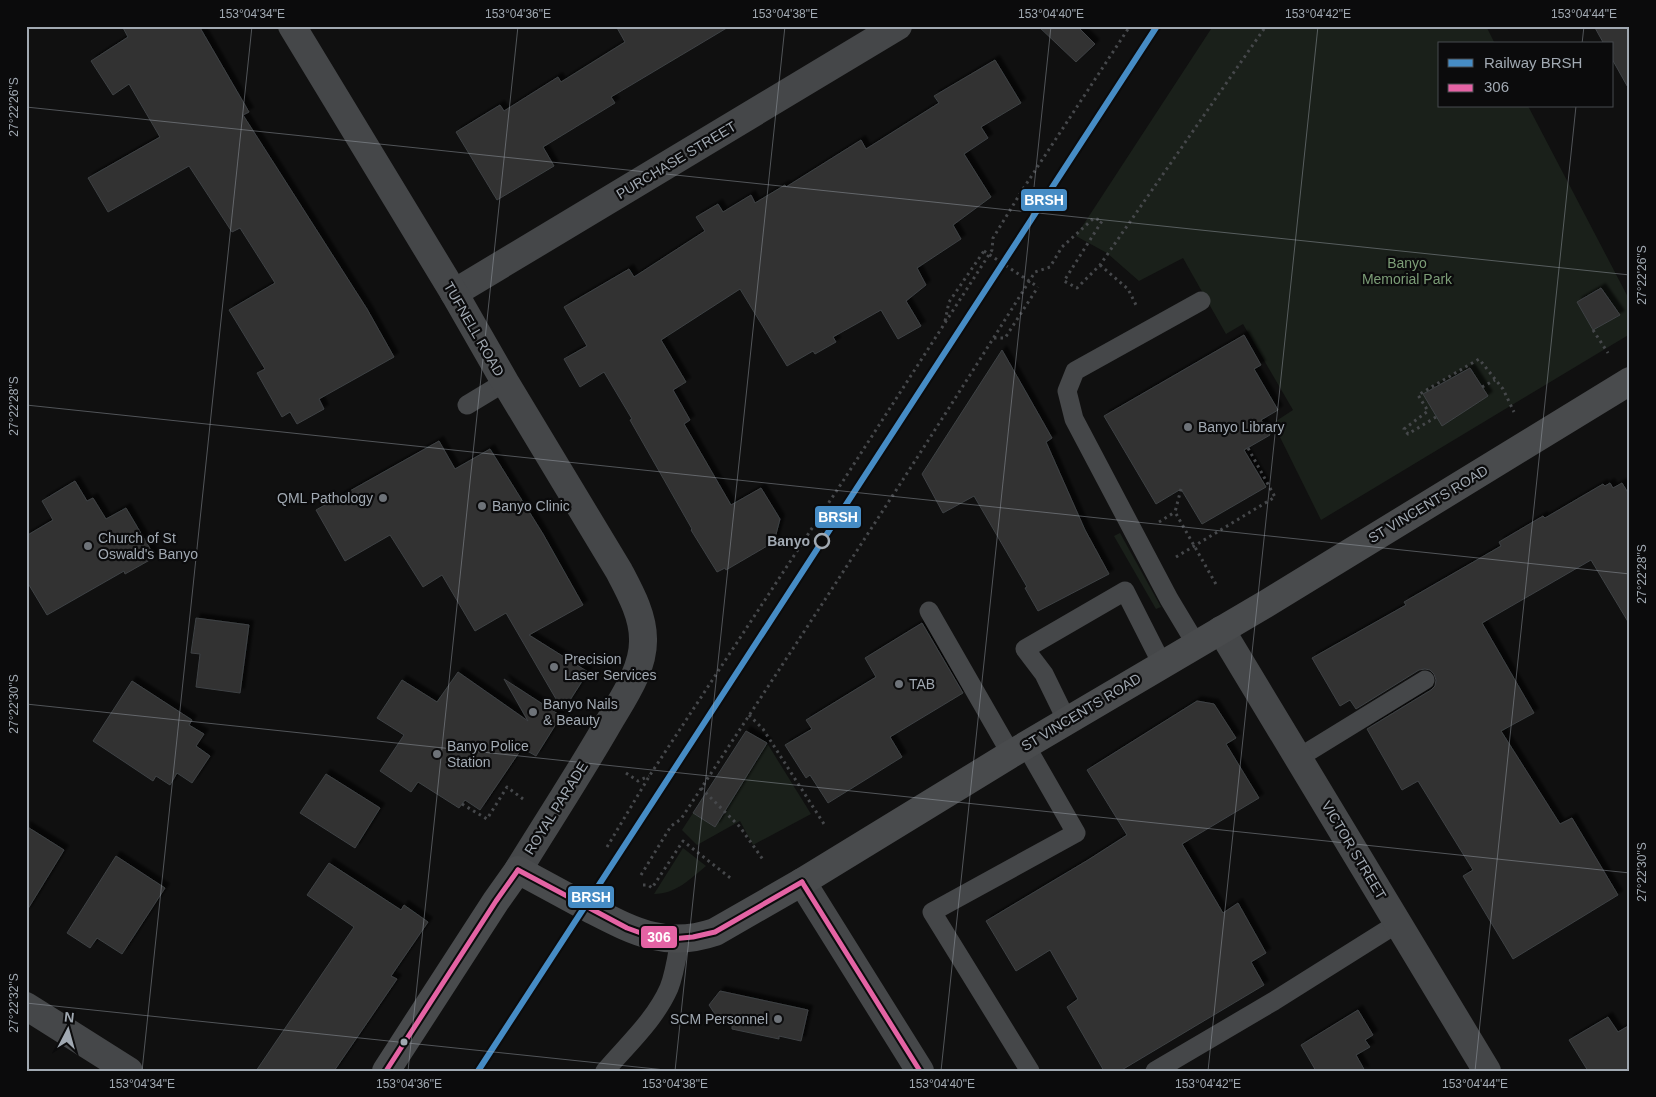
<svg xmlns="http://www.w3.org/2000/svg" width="1656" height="1097" font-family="Helvetica,sans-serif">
  <defs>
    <filter id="shadow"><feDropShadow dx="4.5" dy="-4.5" stdDeviation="1" flood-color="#0009"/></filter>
  </defs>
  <rect width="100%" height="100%" fill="#101010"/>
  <g fill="#1a201a">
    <path d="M 1213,26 L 1486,26 L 1495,44 L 1440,44 L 1440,106 L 1528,106 L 1630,301 L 1630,334 L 1321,520 L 1273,423 L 1293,410 L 1243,324 L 1226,334 L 1183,258 L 1139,281 L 1107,253 L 1076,236 Z"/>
    <path d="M 1120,533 L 1161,607 L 1156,609 L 1114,536 Z"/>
    <path d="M 767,743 L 811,814 L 753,845 L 740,821 L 697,845 L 682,830 L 693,813 L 704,819 Z"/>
    <path d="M 683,848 L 706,866 C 690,879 676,894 654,894 Z"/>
  </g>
  <g fill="#303133" stroke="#3f4244" filter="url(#shadow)">
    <path d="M 122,26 L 199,26 L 249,112 L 243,115 L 367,309 L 394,357 L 319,399 L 324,409 L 297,424 L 290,412 L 282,417 L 257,373 L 265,369 L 229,310 L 275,283 L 240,228 L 232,232 L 189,166 L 108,212 L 88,178 L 160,137 L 129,84 L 113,95 L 91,61 L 128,37 Z"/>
    <path d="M 616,26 L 730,26 L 611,97 L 615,103 L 543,147 L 554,166 L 497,200 L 456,132 L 500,105 L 504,111 L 558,77 L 561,82 L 625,42 Z"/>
    <path d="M 1038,26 L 1077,26 L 1095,44 L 1076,62 Z"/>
    <path d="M 1594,26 L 1630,26 L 1630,91 L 1612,59 L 1612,44 L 1604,44 Z"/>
    <path d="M 995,60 L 1021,103 L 981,127 L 988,138 L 964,154 L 991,197 L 953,225 L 961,239 L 917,268 L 926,285 L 906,301 L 921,326 L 898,339 L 881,310 L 833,337 L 836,342 L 815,354 L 813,351 L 787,366 L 740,289 L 661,340 L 686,382 L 673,390 L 690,420 L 684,424 L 731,505 L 761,488 L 780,519 L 774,542 L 726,570 L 725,568 L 717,572 L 691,530 L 692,529 L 630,420 L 632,419 L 604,372 L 580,387 L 564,359 L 587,346 L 564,307 L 629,269 L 634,277 L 705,231 L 696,217 L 718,204 L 723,212 L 751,195 L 755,203 L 785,185 L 786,187 L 861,140 L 866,149 L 939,103 L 934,96 Z"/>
    <path d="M 1601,288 L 1620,315 L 1593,330 L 1577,302 Z"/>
    <path d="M 1244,335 L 1261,365 L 1254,369 L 1278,410 L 1261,420 L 1270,435 L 1244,450 L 1266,487 L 1202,524 L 1181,489 L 1156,504 L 1104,416 Z"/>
    <path d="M 1002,350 L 1052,438 L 1046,442 L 1085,530 L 1109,574 L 1038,611 L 1025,588 L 1027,587 L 974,496 L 943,513 L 922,474 Z"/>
    <path d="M 1470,368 L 1488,396 L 1442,426 L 1423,394 Z"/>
    <path d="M 439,441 L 455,469 L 490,449 L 543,534 L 583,605 L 529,635 L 588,672 L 563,711 L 506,613 L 475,631 L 442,575 L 423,587 L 390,535 L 345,561 L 316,510 Z"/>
    <path d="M 75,481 L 87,501 L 93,498 L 106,519 L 126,508 L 155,557 L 125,574 L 124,571 L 47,615 L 26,580 L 26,536 L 53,520 L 42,501 Z"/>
    <path d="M 1610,483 L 1613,488 L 1622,483 L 1630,496 L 1630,625 L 1591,560 L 1482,623 L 1534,713 L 1501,731 L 1560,824 L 1572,818 L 1618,895 L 1513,959 L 1463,876 L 1473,870 L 1418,781 L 1402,790 L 1367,729 L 1431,690 L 1435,686 L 1436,680 L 1434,674 L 1430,670 L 1425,669 L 1419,670 L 1356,709 L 1350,700 L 1340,706 L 1312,658 L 1406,605 L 1404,602 L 1501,546 L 1499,542 L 1543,516 L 1545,518 L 1603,484 L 1605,486 Z"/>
    <path d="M 196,618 L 249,625 L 240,693 L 196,687 L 200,654 L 191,653 Z"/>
    <path d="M 922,623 L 963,693 L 890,737 L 902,757 L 828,803 L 810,775 L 806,778 L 785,745 L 812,729 L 806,720 L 876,677 L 865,658 Z"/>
    <path d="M 458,672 L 528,721 L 504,679 L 561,716 L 536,756 L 522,748 L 480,810 L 465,800 L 459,808 L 418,782 L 411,792 L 380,771 L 404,735 L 377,718 L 402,680 L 437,702 Z"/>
    <path d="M 132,681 L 192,720 L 189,725 L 204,734 L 196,746 L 210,756 L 192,783 L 177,773 L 170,785 L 156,776 L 153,781 L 93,741 Z"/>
    <path d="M 1197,701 L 1214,704 L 1236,738 L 1226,744 L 1259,798 L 1182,844 L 1223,913 L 1238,903 L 1266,953 L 1251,962 L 1264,985 L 1120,1071 L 1104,1071 L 1067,1007 L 1078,999 L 1050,950 L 1016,971 L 986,921 L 1088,860 L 1127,835 L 1087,770 Z"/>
    <path d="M 746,731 L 767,743 L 715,827 L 693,813 Z"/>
    <path d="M 326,774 L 380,808 L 355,848 L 300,813 Z"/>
    <path d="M 26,826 L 64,850 L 26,912 Z"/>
    <path d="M 116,856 L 165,888 L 122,954 L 97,938 L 90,948 L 67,933 Z"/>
    <path d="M 329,863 L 401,910 L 404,905 L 428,922 L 391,976 L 397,979 L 334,1071 L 256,1071 L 354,927 L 307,895 Z"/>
    <path d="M 720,991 L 808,1010 L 801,1041 L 779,1036 L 779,1039 L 732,1029 L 732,1025 L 720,1022 L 709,1005 Z"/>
    <path d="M 1358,1010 L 1373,1035 L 1365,1040 L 1370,1047 L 1356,1055 L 1365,1071 L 1316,1071 L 1301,1045 Z"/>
    <path d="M 1608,1017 L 1618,1032 L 1630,1025 L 1630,1071 L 1588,1071 L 1569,1040 Z"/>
  </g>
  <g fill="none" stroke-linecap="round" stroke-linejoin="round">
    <g stroke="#46484b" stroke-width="3" stroke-dasharray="2.5 4" stroke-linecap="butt">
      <path d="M 1100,265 L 1128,289 L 1137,307"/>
      <path d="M 945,321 L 949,302 L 984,251"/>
      <path d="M 1593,330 L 1608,353"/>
      <path d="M 994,338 L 1005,338 L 1038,287"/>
      <path d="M 1482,387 L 1495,380"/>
      <path d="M 1436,417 L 1408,434 L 1404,429 L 1428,411 L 1418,395 L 1479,359 L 1503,389 L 1514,412"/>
      <path d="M 1181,489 L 1175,512 L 1217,586"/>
      <path d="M 1159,522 L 1175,512"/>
      <path d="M 1176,557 L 1275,497 L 1248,448"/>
      <path d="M 749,715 L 763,729 L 824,824"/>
      <path d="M 626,773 L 638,781 L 649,776"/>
      <path d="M 701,788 L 740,827 L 764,861"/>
      <path d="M 462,804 L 487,819 L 507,787 L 523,799"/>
      <path d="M 607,847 L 650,775 L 843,481 L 992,250 L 993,238 L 1023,189 L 1130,26"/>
      <path d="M 641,875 L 671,826 L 681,819 C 800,638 920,456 1035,272 L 1050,267 L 1062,247 L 1094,218 L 1102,221 L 1064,281 L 1077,288 L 1100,265 L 1266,26"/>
      <path d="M 643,885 L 648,885 L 652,888 L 683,841 L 733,880"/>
    </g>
    <g stroke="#454749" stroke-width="19">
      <path d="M 467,405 L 505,382"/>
      <path d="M 929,611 L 1011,754"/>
      <path d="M 1196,644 L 1169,599 L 1074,419 L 1067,391 L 1075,371 L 1201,301"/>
      <path d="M 1067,721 L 1044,674 L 1025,649 L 1125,591 L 1162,664"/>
      <path d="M 1026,746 L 1076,833 L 932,912 L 1030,1071"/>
      <path d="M 1298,758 L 1425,680"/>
      <path d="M 605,1071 C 627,1045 655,1020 669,988 C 675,973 677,956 680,939"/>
      <path d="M 1155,1071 L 1274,1001 L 1398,923"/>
    </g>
    <g stroke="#454749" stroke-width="28">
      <path d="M 454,293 L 898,26"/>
      <path d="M 1221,630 L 1487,1071"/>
      <path d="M 26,1006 L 129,1071"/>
    </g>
    <g stroke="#454749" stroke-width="28">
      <path d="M 292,26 L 454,293 L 505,382 L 619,571 C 630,592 643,615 643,639 C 644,671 620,702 605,729 C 577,777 547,823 518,870"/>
      <path d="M 802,882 L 920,1071"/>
    </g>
    <path stroke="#494b4d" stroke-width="28" d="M 386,1071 L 496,901 L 518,870 C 542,883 566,896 590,909 C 633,931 665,949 715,932 L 802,882 L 1011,754 L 1269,602 L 1630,381"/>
    <path stroke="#46484b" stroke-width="3" stroke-dasharray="2.5 4" stroke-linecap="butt" d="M 984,251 L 1038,287"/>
    <defs>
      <g id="bus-1">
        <path d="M 518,870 L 627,928 L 649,936 L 671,939 L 693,937 L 715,932 L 802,882"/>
        <path d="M 802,882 L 920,1071"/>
        <path d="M 386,1071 L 496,901 L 518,870"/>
      </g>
    </defs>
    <use href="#bus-1" stroke="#0b0b0c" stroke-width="9"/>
    <use href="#bus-1" stroke="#e463a4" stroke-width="5"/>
    <defs>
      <path id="rail-1" d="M 478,1071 L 1157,26"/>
    </defs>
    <use href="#rail-1" stroke="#0b0b0c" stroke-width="10"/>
    <use href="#rail-1" stroke="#468cc5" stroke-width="6"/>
  </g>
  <path fill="none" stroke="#a1a9b2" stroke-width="1" stroke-opacity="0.45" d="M 1582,44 L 1584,26M 26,107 L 1630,275M 26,405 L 1630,574M 26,704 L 1630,873M 26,1003 L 675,1071M 142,1071 L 252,26M 408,1071 L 518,26M 675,1071 L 785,26M 941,1071 L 1051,26M 1208,1071 L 1318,26M 1475,1071 L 1576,106"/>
  <g fill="#6e7379" stroke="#0b0b0c" stroke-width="2">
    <circle cx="1188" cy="427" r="5"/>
    <circle cx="383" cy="498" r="5"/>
    <circle cx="482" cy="506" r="5"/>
    <circle cx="88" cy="546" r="5"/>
    <circle cx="554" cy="667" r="5"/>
    <circle cx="899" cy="684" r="5"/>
    <circle cx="533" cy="712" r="5"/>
    <circle cx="437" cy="754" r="5"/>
    <circle cx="778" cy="1019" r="5"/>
  </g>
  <circle fill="#0b0b0c" stroke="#a1a9b2" stroke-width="2.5" cx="822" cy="541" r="7"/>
  <circle fill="#a1a9b2" stroke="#0b0b0c" stroke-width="2" cx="404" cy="1042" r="4.5"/>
  <g text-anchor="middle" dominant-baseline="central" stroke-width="4.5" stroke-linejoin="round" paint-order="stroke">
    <g font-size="14" fill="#a1a9b2" stroke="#0b0b0c">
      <text transform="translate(676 160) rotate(-31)">PURCHASE STREET</text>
      <text transform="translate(474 329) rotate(60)">TUFNELL ROAD</text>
      <text transform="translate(1428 504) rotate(-31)">ST VINCENTS ROAD</text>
      <text transform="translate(1081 712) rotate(-31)">ST VINCENTS ROAD</text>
      <text transform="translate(556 808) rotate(-58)">ROYAL PARADE</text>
      <text transform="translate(1354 850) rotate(59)">VICTOR STREET</text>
    </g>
    <g font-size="14" fill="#7c9d77" stroke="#0b0b0c">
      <text x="1407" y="263">Banyo<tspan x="1407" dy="16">Memorial Park</tspan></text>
    </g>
    <g font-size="14" fill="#a1a9b2" stroke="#0b0b0c" text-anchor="start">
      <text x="1198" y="427">Banyo Library</text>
      <text x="373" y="498" text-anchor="end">QML Pathology</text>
      <text x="492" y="506">Banyo Clinic</text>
      <text x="98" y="538">Church of St<tspan x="98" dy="16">Oswald's Banyo</tspan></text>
      <text x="564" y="659">Precision<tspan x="564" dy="16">Laser Services</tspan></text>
      <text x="909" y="684">TAB</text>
      <text x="543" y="704">Banyo Nails<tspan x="543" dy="16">&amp; Beauty</tspan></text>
      <text x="447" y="746">Banyo Police<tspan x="447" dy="16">Station</tspan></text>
      <text x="768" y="1019" text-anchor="end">SCM Personnel</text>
    </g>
    <g font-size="14" font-weight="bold" fill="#a1a9b2" stroke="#0b0b0c" text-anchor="end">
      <text x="810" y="541">Banyo</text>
    </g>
  </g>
  <g stroke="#0b0b0c" stroke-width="2">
    <rect x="1020" y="188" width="48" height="24" rx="5" fill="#468cc5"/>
    <rect x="814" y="505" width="48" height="24" rx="5" fill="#468cc5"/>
    <rect x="567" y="885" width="48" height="24" rx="5" fill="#468cc5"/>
    <rect x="640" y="925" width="38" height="24" rx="5" fill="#e463a4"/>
  </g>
  <g font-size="14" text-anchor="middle" font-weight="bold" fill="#fff">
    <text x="1044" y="205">BRSH</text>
    <text x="838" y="522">BRSH</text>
    <text x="591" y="902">BRSH</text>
    <text x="659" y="942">306</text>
  </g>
  <rect width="1656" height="1097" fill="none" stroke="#0b0b0c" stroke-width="55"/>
  <rect x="1438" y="42" width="175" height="65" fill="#0b0b0c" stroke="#474a4e"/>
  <rect x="1448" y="59" width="25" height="8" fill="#468cc5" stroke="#474a4e"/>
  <text x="1484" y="68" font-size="15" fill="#a1a9b2">Railway BRSH</text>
  <rect x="1448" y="84" width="25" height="8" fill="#e463a4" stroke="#474a4e"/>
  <text x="1484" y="92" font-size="15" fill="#a1a9b2">306</text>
  <g transform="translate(68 1030) rotate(6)" stroke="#0b0b0c" stroke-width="4" paint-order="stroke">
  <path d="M0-4L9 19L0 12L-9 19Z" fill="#a1a9b2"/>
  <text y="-8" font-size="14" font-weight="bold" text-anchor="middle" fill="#a1a9b2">N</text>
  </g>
  <rect x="28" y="28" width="1600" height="1042" fill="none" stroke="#a1a9b2" stroke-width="2"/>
  <g font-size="12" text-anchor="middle" fill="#a1a9b2">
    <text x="252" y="18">153°04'34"E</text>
    <text x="518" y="18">153°04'36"E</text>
    <text x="785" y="18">153°04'38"E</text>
    <text x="1051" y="18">153°04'40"E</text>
    <text x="1318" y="18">153°04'42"E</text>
    <text x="1584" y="18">153°04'44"E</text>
    <text transform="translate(14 107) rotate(-90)" y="4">27°22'26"S</text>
    <text transform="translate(1642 275) rotate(-90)" y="4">27°22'26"S</text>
    <text transform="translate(14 406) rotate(-90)" y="4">27°22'28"S</text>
    <text transform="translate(1642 574) rotate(-90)" y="4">27°22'28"S</text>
    <text transform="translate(14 704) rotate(-90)" y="4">27°22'30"S</text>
    <text transform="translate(1642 872) rotate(-90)" y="4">27°22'30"S</text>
    <text transform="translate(14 1003) rotate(-90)" y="4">27°22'32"S</text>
    <text x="142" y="1088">153°04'34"E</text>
    <text x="409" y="1088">153°04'36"E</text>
    <text x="675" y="1088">153°04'38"E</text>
    <text x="942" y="1088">153°04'40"E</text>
    <text x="1208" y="1088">153°04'42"E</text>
    <text x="1475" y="1088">153°04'44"E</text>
  </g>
</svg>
